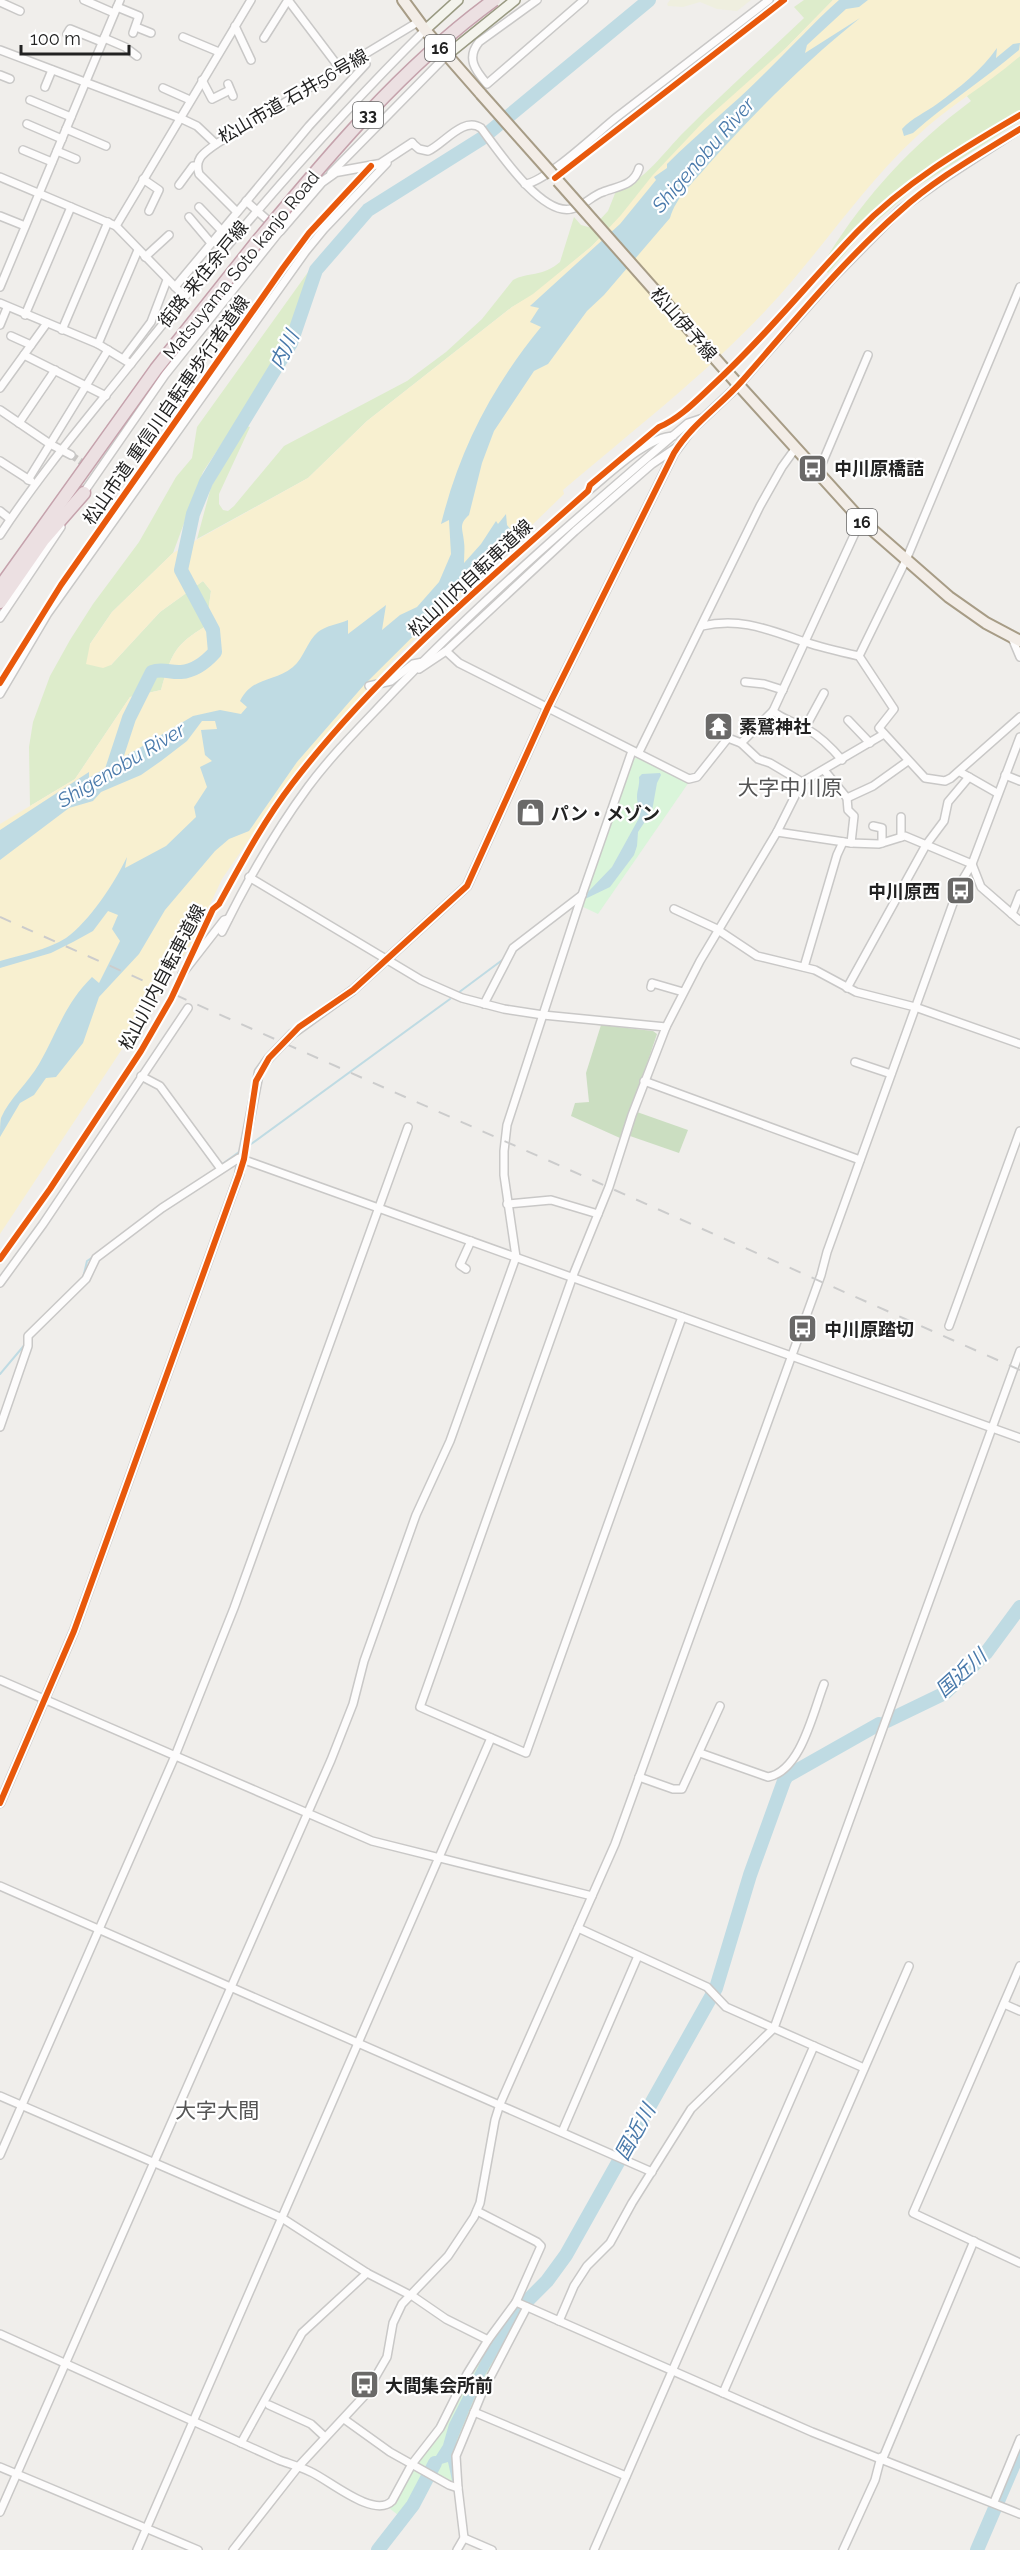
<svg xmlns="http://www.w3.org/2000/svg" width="1020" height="2550" font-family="Raleway,'Noto Sans JP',sans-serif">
  <rect width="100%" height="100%" fill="#f0eeeb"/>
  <path fill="#efefdf" d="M 670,0 L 751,0 L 737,11 L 717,9 L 700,2 L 683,7 L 668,6 L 667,4 Z"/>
  <g fill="#ddeccb">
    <path d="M 804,0 L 833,0 L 592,246 L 533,295 L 512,307 L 367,421 L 308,478 L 197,539 L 211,487 L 246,426 L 250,427 L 219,494 L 219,504 L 223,510 L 228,511 L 234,506 L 284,446 L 407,381 L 446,352 L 482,319 L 513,280 C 527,272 543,277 560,262 L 574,217 L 581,225 L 592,228 L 608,211 L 616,191 C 644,182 664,152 684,132 C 723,93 764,56 804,18 L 794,7 Z"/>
    <path d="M 1020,56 L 1020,121 L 912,190 L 860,236 L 828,273 L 821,267 C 861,200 908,148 971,101 L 966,95 Z"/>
    <path d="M 311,268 L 291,324 L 288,343 L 203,472 L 173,553 L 112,612 L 90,644 L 111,665 L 160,612 L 203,581 L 211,591 L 206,626 C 174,645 171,655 161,690 L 130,697 L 75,779 L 30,806 L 29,747 L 33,722 L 50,676 L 70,640 L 93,604 L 139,542 L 176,477 L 192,458 L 197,427 Z"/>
  </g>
  <g fill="#cbdec1">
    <path d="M 601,1025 L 653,1031 L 657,1034 L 623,1135 L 620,1138 L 571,1116 L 575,1103 L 589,1102 L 586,1073 Z"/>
    <path d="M 637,1112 L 688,1130 L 679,1153 L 630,1136 Z"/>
  </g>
  <path fill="#f8f0d0" d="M 833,0 L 1020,0 L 1020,56 C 987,85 948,106 916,137 C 860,189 819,254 767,309 C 705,375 632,431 563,490 L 564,494 L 395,658 L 296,771 L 222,879 L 192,943 L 0,1234 L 0,824 L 75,779 L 130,697 L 161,690 C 171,655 174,645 206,626 L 211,591 L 203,581 L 160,612 L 111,665 L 103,668 L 86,664 L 90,644 L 112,612 L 173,553 L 308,478 L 367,421 L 512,307 L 533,294 L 592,246 L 621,215 L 652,176 L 705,120 L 787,47 Z"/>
  <g fill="#daf5da">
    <path d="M 637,757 L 642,757 L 689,782 L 598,914 L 581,906 L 633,760 Z"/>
    <path d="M 525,2308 L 465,2428 L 453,2485 L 425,2469 L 411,2497 L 398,2515 L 389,2508 L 481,2355 L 514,2309 Z"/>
  </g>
  <g fill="#bfdbe3">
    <path d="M 839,0 L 868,0 L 859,7 L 846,9 L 807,45 L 805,53 L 860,18 C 805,62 754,113 707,166 C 693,183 676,197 670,218 L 604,295 L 587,311 L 548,364 L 534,371 L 494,431 L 482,463 L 469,515 C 458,525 463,529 464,542 C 465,549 464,556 464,563 L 481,544 L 496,521 L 498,524 L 506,514 L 507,525 L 515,535 L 364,685 L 297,762 L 249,831 L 229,839 L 215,851 L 165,910 L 139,954 L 99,997 L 83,1043 L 56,1077 L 46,1078 L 34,1095 L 20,1103 L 0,1137 C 0,1131 0,1123 1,1118 C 9,1099 28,1083 39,1064 C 58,1031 64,1005 92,977 L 99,983 L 120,941 L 112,929 L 118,915 L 108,911 L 93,931 L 73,942 L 51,953 L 0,968 L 0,961 C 21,955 47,950 66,938 C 89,922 115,882 127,857 L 125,868 L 166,846 L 196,817 L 194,807 L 207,787 L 200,767 L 212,761 L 205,755 L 201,730 L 217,729 L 215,721 L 202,721 L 187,741 L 161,761 L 141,775 L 101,792 L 93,801 L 69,808 L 0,860 L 0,830 L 89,772 L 89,778 L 193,716 L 220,710 L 241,714 L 247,707 L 240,701 C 253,676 273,683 293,667 C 304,658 307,641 318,632 C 325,626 339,624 348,620 L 348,634 L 386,605 L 382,630 L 400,615 L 417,607 L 439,582 L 451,554 L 449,520 L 441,524 C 460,448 492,387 541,327 L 530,322 L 539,308 L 530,306 L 620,224 L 656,180 L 654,177 L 667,168 L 667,164 C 698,133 732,106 763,75 C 789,50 812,24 839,0 Z"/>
    <path d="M 1020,43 L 1019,50 C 985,79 947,103 913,133 L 904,136 L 902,129 C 912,118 926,112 937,104 C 960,87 981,71 997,48 L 996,58 L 1013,44 Z"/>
    <path d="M 660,773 L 661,775 L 657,783 L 652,811 L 638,832 L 637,846 L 634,855 L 610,887 L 585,899 L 588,892 L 612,867 L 639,818 C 642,809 637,806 637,797 C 637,790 640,785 639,777 L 642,774 Z"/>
    <path d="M 519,2305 L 522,2307 L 522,2311 L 481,2382 L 457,2440 L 453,2455 L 456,2484 L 453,2485 L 448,2462 L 438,2465 L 431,2472 L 427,2470 L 443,2445 L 449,2424 L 491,2341 Z"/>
  </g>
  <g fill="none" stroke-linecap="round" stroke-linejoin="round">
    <g stroke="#bfdbe3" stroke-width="2">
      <path d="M 514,952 L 555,920"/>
      <path d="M 458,993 L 505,958"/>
      <path d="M 247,1147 L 450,999"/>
      <path d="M 210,1173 L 239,1152"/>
      <path d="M 83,1278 L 87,1261 L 93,1257"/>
      <path d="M 0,1374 L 27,1342"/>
    </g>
    <g stroke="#bfdbe3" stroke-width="14">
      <path d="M 110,776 L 129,718 L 152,672 C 162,668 171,673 181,672 C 195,671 206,662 215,652 L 213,630 L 181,570 L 193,514 L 206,482 L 291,343 L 316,270 L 368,210 L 481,139 L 649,0"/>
      <path d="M 887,1721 L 945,1693 L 986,1653 L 1020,1607"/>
      <path d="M 514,2314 L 547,2281 L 566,2255 L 716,1988 L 750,1875 L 784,1781 L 787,1776 L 879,1724"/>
      <path d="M 378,2550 L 413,2505 L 435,2463"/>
      <path d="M 977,2550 L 1020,2450"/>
    </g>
    <path stroke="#c7c5c3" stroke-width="7" stroke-dasharray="7 3.5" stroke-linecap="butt" d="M 71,455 L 89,467"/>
    <defs>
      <g id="minor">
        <path d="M 84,0 L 114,13"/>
        <path d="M 288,0 L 341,70"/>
        <path d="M 537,0 L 479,42 C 466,58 475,70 487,84 L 584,0"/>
        <path d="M 0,2 L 20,11"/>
        <path d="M 117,7 L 139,16 L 133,33"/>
        <path d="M 235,26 L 251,60"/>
        <path d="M 136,27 L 151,33"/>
        <path d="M 67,34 L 70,29 L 102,42"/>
        <path d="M 183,37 L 219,52"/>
        <path d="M 104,38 L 125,47 L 137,56"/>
        <path d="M 264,38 L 288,0"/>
        <path d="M 0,50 L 180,118 L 197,126 L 216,144 L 418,22"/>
        <path d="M 0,75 L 10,79"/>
        <path d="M 202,80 L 212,99 L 230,90"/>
        <path d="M 228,84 L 233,96"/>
        <path d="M 45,87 L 52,70"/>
        <path d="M 163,88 L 190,100"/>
        <path d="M 30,100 L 71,117"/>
        <path d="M 27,124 L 62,139"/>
        <path d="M 66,129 L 106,146"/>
        <path d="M 412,143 L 419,149 L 428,151 C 444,144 463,116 481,128 C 497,149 541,216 571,209 C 583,207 591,196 603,192 C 618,186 634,186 639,168"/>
        <path d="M 216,144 C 204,153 194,158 199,174 L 237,212"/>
        <path d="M 23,150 L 52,162"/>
        <path d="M 57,151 L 76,159"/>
        <path d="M 331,173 L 447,55"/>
        <path d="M 0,177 L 116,226 L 184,296"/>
        <path d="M 143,179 L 159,190 L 149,211"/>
        <path d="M 525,184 C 546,182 598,132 617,117 C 667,78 718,39 769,0"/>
        <path d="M 179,185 L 193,166 L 197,166"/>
        <path d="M 199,207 L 222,231"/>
        <path d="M 0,216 L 25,226"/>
        <path d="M 189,217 L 211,243"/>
        <path d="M 116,226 L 251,0"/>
        <path d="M 145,257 L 169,235"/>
        <path d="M 0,287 L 120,0"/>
        <path d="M 175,287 L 309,126 L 366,64 L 362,57"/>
        <path d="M 0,303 L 98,344 L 131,364"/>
        <path d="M 25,315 L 71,207"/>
        <path d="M 0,325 L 7,308"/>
        <path d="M 62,330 L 108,222"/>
        <path d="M 11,336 L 31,345"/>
        <path d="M 98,344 L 138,250"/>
        <path d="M 24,355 L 106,396"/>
        <path d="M 124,358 L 151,322 L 167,280"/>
        <path d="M 739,385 L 832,279 L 901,209 L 943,179 L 1020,129"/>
        <path d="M 0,388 L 47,323"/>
        <path d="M 0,410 L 50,444 L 71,455"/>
        <path d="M 19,423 L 55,370"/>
        <path d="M 0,461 L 31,481"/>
        <path d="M 818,473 L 868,355"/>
        <path d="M 28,480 L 108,350"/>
        <path d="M 588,491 C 608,475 647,437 673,436"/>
        <path d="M 82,495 L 165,375 L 280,231 L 246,201"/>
        <path d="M 0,511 L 10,519"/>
        <path d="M 0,535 C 39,475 86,420 130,365 C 223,248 319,135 425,30"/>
        <path d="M 0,618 L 61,527"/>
        <path d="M 702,626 C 741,617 769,630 805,642 C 823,648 841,652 859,656 L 894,709 L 879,728 L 925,778 L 945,781 L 951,778 L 1020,717"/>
        <path d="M 1012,638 L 1020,657"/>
        <path d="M 446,651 L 575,531 L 652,464 L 677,447"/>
        <path d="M 859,656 L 906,560 L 1020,287"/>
        <path d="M 419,669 L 446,651 L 459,663 L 689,779 L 697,777 L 728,738 L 741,743 L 758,759 L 770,763 L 802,782"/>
        <path d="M 745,682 L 764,684 L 783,690"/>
        <path d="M 369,686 L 391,681 L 413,664 L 423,662"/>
        <path d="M 0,694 L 48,613 L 306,251 L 324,229 L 387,163"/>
        <path d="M 773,711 L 861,520"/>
        <path d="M 848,720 L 870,743"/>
        <path d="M 805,728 L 824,693"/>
        <path d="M 741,743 L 773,711 C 783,720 796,722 807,729 C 821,737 831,747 842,760"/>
        <path d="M 639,752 L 760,506 L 782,467 L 795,449"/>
        <path d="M 824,770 L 847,798 L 873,786 L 908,761"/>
        <path d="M 1005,775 L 1020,781"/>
        <path d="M 969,777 L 997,793"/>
        <path d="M 847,798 L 848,810 L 854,816 L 851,843"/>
        <path d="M 901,817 L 901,837"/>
        <path d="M 873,826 L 882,828 L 882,843"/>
        <path d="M 777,832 L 851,843 L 879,844 L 905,836 L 972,864"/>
        <path d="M 972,864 L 981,887 L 1020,921"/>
        <path d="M 249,877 L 421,980 L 462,998 L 504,1009 L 543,1015 L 666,1027"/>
        <path d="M 674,909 L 715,928 L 757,956 L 815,970 L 856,992 L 915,1007 L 1020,1044"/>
        <path d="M 1012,914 L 1020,894"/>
        <path d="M 222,932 C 247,881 274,833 308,787 C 334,752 366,721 396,689 C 488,594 588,508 688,423 L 703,418"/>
        <path d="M 804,967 L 837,855 L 843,842"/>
        <path d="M 182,974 L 224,920 L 228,919"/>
        <path d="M 651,987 L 652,983 L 683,992"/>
        <path d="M 847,988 L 926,845 L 944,821 L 948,802 L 969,777 L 960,772"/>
        <path d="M 484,1004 L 513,948 L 582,895"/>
        <path d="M 855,1062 L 891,1074"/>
        <path d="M 141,1076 L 160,1086 L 221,1169"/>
        <path d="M 644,1081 L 860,1160"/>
        <path d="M 507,1204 L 551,1200 L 598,1214"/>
        <path d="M 466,1269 L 460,1265 L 471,1241"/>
        <path d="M 0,1283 L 43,1224 L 188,1008"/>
        <path d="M 682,1317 L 526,1753 L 420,1707 L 574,1273 L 609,1187 L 632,1115 L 666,1027 L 700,961 L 777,832 L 802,782 L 884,734"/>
        <path d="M 949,1326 L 1020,1131"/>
        <path d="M 0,1427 L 28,1346 L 28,1336 L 86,1279 L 96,1258 L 162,1208 L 239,1158 L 1020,1438"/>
        <path d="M 0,1680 L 372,1841 L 592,1896"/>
        <path d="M 700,1753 L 768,1777 C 801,1771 813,1712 824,1684"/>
        <path d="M 639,1777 L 673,1789 L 682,1789 L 720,1706"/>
        <path d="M 0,1886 L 652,2172"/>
        <path d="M 578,1928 L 707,1987 L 726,2007 L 814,2046 L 594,2550"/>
        <path d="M 1020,1966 L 913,2213 L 1020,2263"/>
        <path d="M 1004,2004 L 1020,2011"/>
        <path d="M 814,2046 L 864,2068"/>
        <path d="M 0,2096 L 282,2218 L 367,2273 L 414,2297 L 446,2319 L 488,2340"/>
        <path d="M 562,2132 L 638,1956"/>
        <path d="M 0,2155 L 175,1756 L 234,1608 L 408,1127"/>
        <path d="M 477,2211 L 537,2242 L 541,2246 L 516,2302"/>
        <path d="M 559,2321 L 574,2286 L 587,2266 L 610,2243 L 632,2203 L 691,2109 L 774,2028 L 1020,1351"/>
        <path d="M 0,2334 L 279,2460 C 290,2464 301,2467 311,2472 C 329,2480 374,2519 392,2501 L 412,2464 L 440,2428 L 467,2374 L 488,2340 L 516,2302 L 812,2432 L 1020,2514"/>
        <path d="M 723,2393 L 909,1966"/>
        <path d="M 269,2405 L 311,2424 L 325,2437"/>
        <path d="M 474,2412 L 626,2476"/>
        <path d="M 344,2419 L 390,2452 L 449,2485 L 458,2488"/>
        <path d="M 241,2443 L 302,2333 L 367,2273"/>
        <path d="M 883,2458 L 974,2241"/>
        <path d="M 0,2467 L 198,2550"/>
        <path d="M 994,2502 L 1020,2439"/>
        <path d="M 0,2512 L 331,1760 L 353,1704 L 364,1661 L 416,1515 L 450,1441 L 516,1257 L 504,1175 L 504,1151 L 507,1125 L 583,892 L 632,751"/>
        <path d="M 464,2538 L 492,2550"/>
        <path d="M 137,2550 L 491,1738"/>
        <path d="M 233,2550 L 298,2467 L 365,2395 L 387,2357 L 393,2323 L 402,2304 L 448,2256 L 474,2217 L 480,2203 L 495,2120 L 500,2104 L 615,1844 L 821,1275 L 827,1252 L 960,884 L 972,864 L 1020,737"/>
        <path d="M 457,2550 L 464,2538 L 458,2488 L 456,2456 L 482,2393 L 527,2307"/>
        <path d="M 843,2550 L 875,2480 L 881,2457"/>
      </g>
      <g id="tertiary">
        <path d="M 280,231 L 322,182 L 336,172 L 380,164 L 412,143"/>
        <path d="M 0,1803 L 74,1631 L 239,1175 L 259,1072 L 269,1058 L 292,1034 L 353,990 L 467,886 L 548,707 L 674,453 L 691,430 L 739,385"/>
      </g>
      <g id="secondary">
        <path d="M 425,30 L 458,0"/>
        <path d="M 447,55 L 515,0"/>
      </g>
      <g id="primary">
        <path d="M 403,0 L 425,30 L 481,94"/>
        <path d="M 735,381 L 861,520 L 949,597 L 986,623 L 1020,641"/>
      </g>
      <g id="motorway">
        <path d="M 0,587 L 156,369 L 256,243"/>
        <path d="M 0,602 L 43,540 L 84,493"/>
      </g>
    </defs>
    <use href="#minor" stroke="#c9c8c7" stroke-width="10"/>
    <use href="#tertiary" stroke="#c9c8c7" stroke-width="11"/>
    <use href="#secondary" stroke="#999a82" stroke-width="12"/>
    <use href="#primary" stroke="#a79c86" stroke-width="14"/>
    <use href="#motorway" stroke="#c5a2ac" stroke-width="15"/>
    <use href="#minor" stroke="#fdfcfc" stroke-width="7"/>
    <use href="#tertiary" stroke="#fdfcfc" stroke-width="8"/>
    <use href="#secondary" stroke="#f4f4ed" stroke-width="9"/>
    <use href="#primary" stroke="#f3ede7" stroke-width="10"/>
    <use href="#motorway" stroke="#ece0e2" stroke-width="12"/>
    <path stroke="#ccc" stroke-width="2" stroke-dasharray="12 12" stroke-linecap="butt" d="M 0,917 L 1020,1370"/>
    <defs>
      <g id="primary-bridge">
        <path d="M 481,94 L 553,175"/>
        <path d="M 558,181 L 735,381"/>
      </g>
      <path id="motorway-bridge" d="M 256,243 C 328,156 402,67 494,0"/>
    </defs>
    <use href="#primary-bridge" stroke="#a79c86" stroke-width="14" stroke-linecap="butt"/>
    <use href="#motorway-bridge" stroke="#c5a2ac" stroke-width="15" stroke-linecap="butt"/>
    <use href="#primary-bridge" stroke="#f3ede7" stroke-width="10"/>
    <use href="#motorway-bridge" stroke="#ece0e2" stroke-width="12"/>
    <defs>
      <g id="cycleway">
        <path d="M 555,178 L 784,0"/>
        <path d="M 0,683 L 61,585 L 283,268 L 309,233 L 371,166"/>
        <path d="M 0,1259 L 50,1189 L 141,1051 L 171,999 L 213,909 L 219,904 C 241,864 263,822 292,784 C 375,675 486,582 588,491 L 590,485 L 659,427 C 679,419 697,400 713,385 C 765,337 809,282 857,232 C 904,183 962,149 1020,115"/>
        <path d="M 0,1803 L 74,1631 L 239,1175 L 244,1159 L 256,1081 L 269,1058 L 299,1027 L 353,990 L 467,886 L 548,707 L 674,453 C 692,424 720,406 742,381 C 793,323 842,262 900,211 C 935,179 980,154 1020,129"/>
      </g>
    </defs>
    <use href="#cycleway" stroke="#fff" stroke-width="10"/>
    <use href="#cycleway" stroke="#e8590c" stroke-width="6"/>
  </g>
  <defs>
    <symbol id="bus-square" viewBox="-11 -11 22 22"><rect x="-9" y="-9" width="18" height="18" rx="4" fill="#6a6968" stroke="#fff"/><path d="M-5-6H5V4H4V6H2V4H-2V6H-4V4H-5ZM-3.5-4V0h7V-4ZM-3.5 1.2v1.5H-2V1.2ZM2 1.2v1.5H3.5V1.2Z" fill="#fff"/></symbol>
    <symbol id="temple-square" viewBox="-11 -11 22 22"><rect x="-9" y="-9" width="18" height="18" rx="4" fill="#6a6968" stroke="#fff"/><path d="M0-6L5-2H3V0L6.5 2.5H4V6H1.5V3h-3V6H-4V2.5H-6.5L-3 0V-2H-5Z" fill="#fff"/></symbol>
    <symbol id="shop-square" viewBox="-11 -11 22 22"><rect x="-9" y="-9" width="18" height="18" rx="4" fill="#6a6968" stroke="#fff"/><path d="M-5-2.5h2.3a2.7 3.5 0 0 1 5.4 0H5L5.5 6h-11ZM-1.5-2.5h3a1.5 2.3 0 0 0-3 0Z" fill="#fff"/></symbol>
  </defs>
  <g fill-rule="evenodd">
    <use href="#bus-square" x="796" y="452" width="33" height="33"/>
    <use href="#temple-square" x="702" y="710" width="33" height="33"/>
    <use href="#shop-square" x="514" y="796" width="33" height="33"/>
    <use href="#bus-square" x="944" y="874" width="33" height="33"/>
    <use href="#bus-square" x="786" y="1312" width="33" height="33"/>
    <use href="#bus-square" x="348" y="2368" width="33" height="33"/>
  </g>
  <g text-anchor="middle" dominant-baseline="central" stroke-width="4.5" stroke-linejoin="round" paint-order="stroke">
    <g fill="#fff" stroke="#646464" stroke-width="1.5">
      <rect x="425" y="35" width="30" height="26" rx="4.5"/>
      <rect x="353" y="102" width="30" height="26" rx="4.5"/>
      <rect x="847" y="509" width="30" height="26" rx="4.5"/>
    </g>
    <g font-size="16" font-weight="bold" fill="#222">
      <text x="440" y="48">16</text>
      <text x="368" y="115">33</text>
      <text x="862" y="522">16</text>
    </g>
    <g font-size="18" fill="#222" stroke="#fff">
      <text transform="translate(293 96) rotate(-30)">松山市道 石井56号線</text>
      <text transform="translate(241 265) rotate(-51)">Matsuyama Soto kanjo Road</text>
      <text transform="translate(203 274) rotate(-51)">街路 来住余戸線</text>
      <text transform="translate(684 324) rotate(49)">松山伊予線</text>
      <text transform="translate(166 410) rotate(-55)">松山市道 重信川自転車歩行者道線</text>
      <text transform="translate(470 578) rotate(-43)">松山川内自転車道線</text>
      <text transform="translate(162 977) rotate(-62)">松山川内自転車道線</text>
    </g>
    <g font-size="18" font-weight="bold" fill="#222" stroke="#fff" text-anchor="start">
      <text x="834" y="468">中川原橋詰</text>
      <text x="739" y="726">素鷲神社</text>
      <text x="551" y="813">パン・メゾン</text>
      <text x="940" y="891" text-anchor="end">中川原西</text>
      <text x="824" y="1329">中川原踏切</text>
      <text x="385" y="2385">大間集会所前</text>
    </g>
    <g font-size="20" font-style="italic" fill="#4a7aab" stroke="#fff">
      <text transform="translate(703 155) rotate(-49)">Shigenobu River</text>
      <text transform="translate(284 350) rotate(-63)">内川</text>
      <text transform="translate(121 765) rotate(-31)">Shigenobu River</text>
      <text transform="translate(961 1673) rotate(-42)">国近川</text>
      <text transform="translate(635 2132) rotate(-61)">国近川</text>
    </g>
    <g font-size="21" fill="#555" stroke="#fff">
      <text x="790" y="787">大字中川原</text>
      <text x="217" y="2110">大字大間</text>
    </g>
  </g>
  <path d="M21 45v9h108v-9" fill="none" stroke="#222222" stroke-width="3"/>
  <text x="30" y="45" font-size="18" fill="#222222" stroke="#ffffff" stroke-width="4.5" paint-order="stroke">100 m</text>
</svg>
